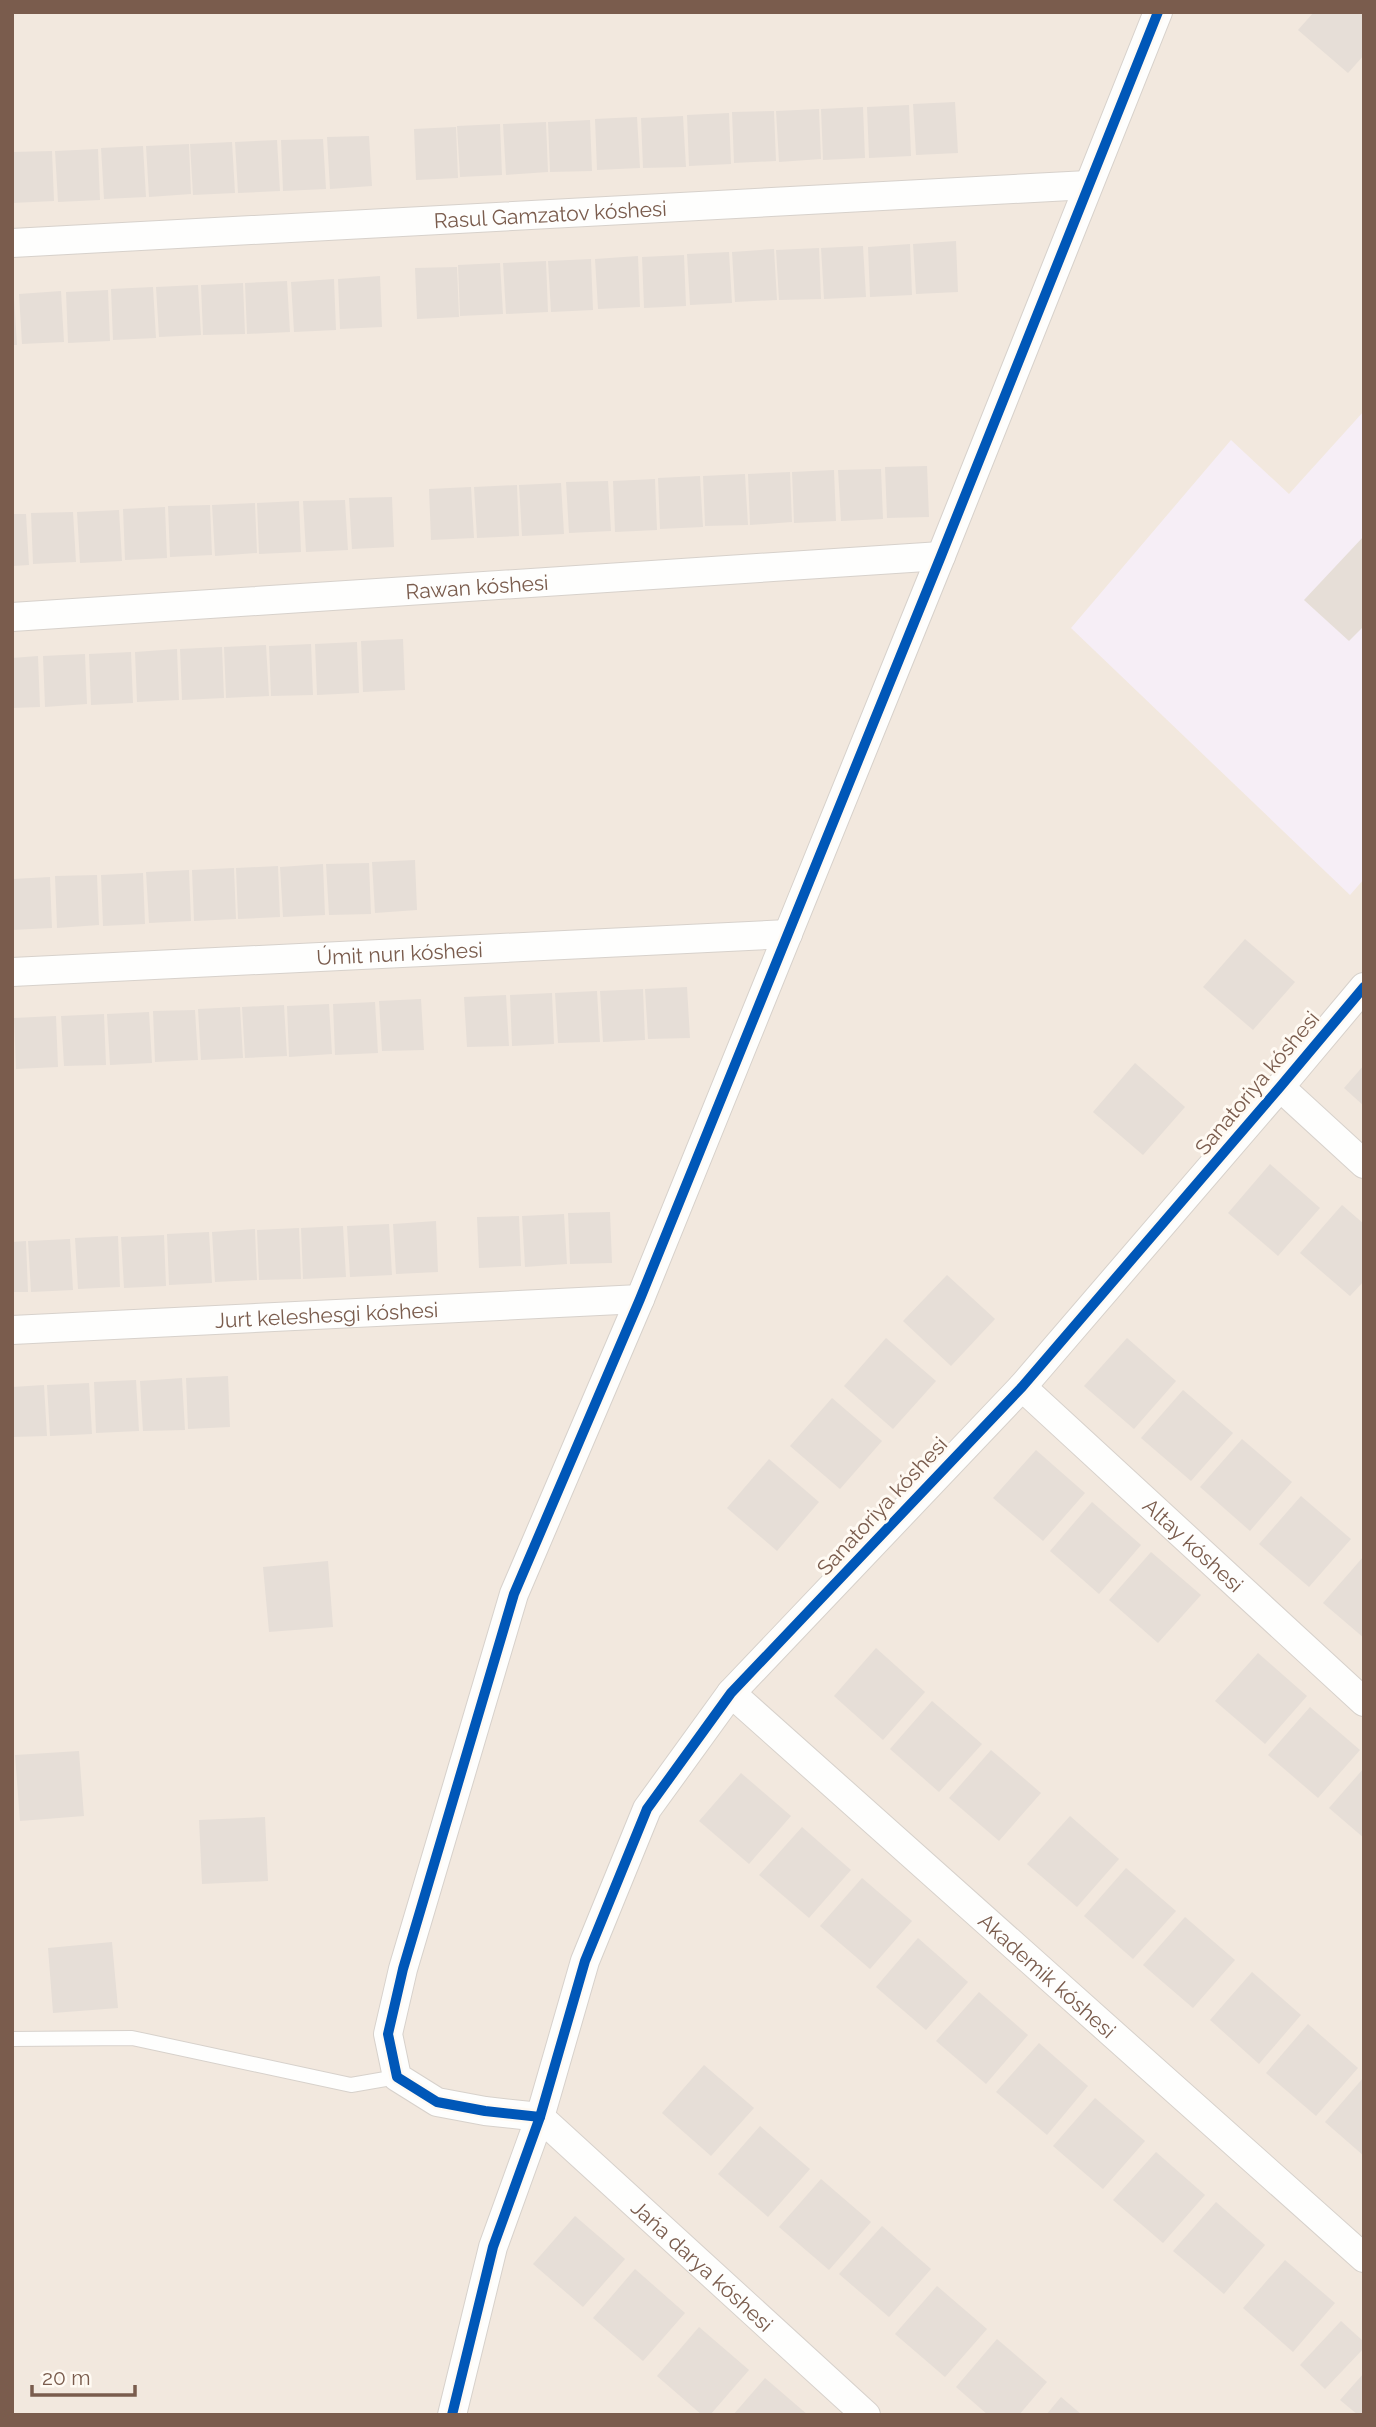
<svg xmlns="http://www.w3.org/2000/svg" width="1376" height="2427" font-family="Raleway,sans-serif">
  <rect width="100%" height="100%" fill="#f9f5f0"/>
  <rect fill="#f2e8de" x="12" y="12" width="1352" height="2403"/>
  <path fill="#f6eef6" d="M 1364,411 L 1364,879 L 1350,895 L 1071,628 L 1231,440 L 1289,494 Z"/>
  <g fill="#e6ded7">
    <path d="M 1314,12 L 1364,12 L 1364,55 L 1348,73 L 1298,30 Z"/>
    <path d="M 955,102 L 958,153 L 916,155 L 913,104 Z"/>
    <path d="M 909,105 L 911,156 L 869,158 L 867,107 Z"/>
    <path d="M 863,107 L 865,158 L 823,160 L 821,109 Z"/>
    <path d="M 819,109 L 821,159 L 779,162 L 776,111 Z"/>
    <path d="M 774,111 L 776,161 L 734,163 L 732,112 Z"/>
    <path d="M 729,113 L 731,164 L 689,166 L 687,115 Z"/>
    <path d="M 683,116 L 686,167 L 643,168 L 641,118 Z"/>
    <path d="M 637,117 L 640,168 L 597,170 L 595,119 Z"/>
    <path d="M 590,120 L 592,171 L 550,172 L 548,122 Z"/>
    <path d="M 546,122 L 548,172 L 506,175 L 503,124 Z"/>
    <path d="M 500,124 L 502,175 L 460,177 L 457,126 Z"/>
    <path d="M 456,127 L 458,178 L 416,180 L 414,129 Z"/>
    <path d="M 369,136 L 372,186 L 330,189 L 327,137 Z"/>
    <path d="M 323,139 L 326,189 L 283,191 L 281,140 Z"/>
    <path d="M 277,140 L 280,191 L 238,193 L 235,142 Z"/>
    <path d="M 232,142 L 235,193 L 193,195 L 190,144 Z"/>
    <path d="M 189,144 L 191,194 L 149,197 L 146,146 Z"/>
    <path d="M 143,146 L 146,197 L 104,199 L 101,148 Z"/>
    <path d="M 98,149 L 100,200 L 58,202 L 55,151 Z"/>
    <path d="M 52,151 L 54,201 L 12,203 L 12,152 Z"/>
    <path d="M 956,241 L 958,292 L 916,294 L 913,244 Z"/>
    <path d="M 910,244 L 912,295 L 870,297 L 868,247 Z"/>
    <path d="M 863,246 L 866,297 L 824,299 L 821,248 Z"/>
    <path d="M 819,248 L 821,299 L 779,300 L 776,250 Z"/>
    <path d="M 774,249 L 777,300 L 735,302 L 732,252 Z"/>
    <path d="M 729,252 L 732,303 L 690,305 L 687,254 Z"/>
    <path d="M 684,255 L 686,306 L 644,308 L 642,257 Z"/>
    <path d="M 638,256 L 640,307 L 598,309 L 595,259 Z"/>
    <path d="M 591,259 L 593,310 L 551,312 L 548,261 Z"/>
    <path d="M 546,261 L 548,312 L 506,314 L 503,263 Z"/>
    <path d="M 500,263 L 503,314 L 460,316 L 458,265 Z"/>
    <path d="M 457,267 L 459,317 L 417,319 L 415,268 Z"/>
    <path d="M 380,276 L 382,327 L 340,329 L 338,279 Z"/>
    <path d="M 334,279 L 336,330 L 294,332 L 291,282 Z"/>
    <path d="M 287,281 L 290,332 L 247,334 L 245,283 Z"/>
    <path d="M 243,283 L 245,334 L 203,335 L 201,285 Z"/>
    <path d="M 198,285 L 201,335 L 159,337 L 156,287 Z"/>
    <path d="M 153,287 L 156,338 L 113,340 L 111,289 Z"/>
    <path d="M 108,290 L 110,341 L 68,343 L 66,292 Z"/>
    <path d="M 61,291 L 64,342 L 22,344 L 19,294 Z"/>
    <path d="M 12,297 L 14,297 L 17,345 L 12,345 Z"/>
    <path d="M 927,466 L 929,517 L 887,518 L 885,467 Z"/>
    <path d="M 881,469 L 883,519 L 841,521 L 838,470 Z"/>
    <path d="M 834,470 L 836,521 L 794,523 L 792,472 Z"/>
    <path d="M 790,472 L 792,522 L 750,525 L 748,474 Z"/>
    <path d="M 745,474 L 748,525 L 705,526 L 703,476 Z"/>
    <path d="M 700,476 L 703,527 L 660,529 L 658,478 Z"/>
    <path d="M 655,479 L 657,530 L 615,532 L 613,481 Z"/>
    <path d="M 608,481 L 611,531 L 569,533 L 566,482 Z"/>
    <path d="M 561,483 L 564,534 L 522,536 L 519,485 Z"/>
    <path d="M 517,485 L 519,536 L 477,538 L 474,487 Z"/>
    <path d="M 471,487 L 474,538 L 431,540 L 429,489 Z"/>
    <path d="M 392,497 L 394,547 L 352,549 L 349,498 Z"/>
    <path d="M 345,500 L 348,550 L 306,552 L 303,501 Z"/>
    <path d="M 299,501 L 301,552 L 259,554 L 257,503 Z"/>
    <path d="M 255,503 L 257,553 L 215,556 L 212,505 Z"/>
    <path d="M 210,505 L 212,555 L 170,557 L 168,506 Z"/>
    <path d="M 165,507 L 167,558 L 125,560 L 123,509 Z"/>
    <path d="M 119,510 L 122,561 L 80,563 L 77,512 Z"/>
    <path d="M 73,512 L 76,562 L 33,564 L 31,513 Z"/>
    <path d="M 12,514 L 26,514 L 29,565 L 12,566 Z"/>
    <path d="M 1364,536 L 1364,626 L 1349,641 L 1304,600 Z"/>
    <path d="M 403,639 L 405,690 L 363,692 L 361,641 Z"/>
    <path d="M 357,642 L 359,693 L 317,695 L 315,644 Z"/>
    <path d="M 311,644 L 313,695 L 271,696 L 269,646 Z"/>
    <path d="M 266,645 L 269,696 L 226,698 L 224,647 Z"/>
    <path d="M 222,647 L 224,698 L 182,700 L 180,649 Z"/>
    <path d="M 177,649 L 179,700 L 137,702 L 135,652 Z"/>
    <path d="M 131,652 L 133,703 L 91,705 L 89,654 Z"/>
    <path d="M 85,654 L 87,704 L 45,707 L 43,656 Z"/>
    <path d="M 38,656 L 40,707 L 12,708 L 12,658 Z"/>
    <path d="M 415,860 L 417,910 L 375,913 L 372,862 Z"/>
    <path d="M 369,863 L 371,914 L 329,915 L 326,864 Z"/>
    <path d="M 323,864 L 325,915 L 283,917 L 280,867 Z"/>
    <path d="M 278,866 L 280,917 L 238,919 L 236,868 Z"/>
    <path d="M 234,868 L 236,919 L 194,921 L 192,870 Z"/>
    <path d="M 189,870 L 191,921 L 149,923 L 146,872 Z"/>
    <path d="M 143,873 L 145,924 L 103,926 L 101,875 Z"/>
    <path d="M 97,875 L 99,925 L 57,928 L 55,876 Z"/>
    <path d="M 50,877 L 52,928 L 12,930 L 12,879 Z"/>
    <path d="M 1245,939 L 1295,982 L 1253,1030 L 1203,987 Z"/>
    <path d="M 687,987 L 690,1038 L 648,1039 L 645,989 Z"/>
    <path d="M 643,989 L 645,1040 L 603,1042 L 600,991 Z"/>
    <path d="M 597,991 L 600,1042 L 558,1043 L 555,993 Z"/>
    <path d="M 552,993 L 554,1044 L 512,1046 L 510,995 Z"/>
    <path d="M 506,995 L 509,1046 L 467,1047 L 464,997 Z"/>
    <path d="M 421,999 L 424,1050 L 382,1051 L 379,1001 Z"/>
    <path d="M 375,1002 L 378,1053 L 335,1055 L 333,1004 Z"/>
    <path d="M 329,1004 L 332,1054 L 289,1057 L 287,1006 Z"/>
    <path d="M 284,1005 L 287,1056 L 245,1058 L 242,1007 Z"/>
    <path d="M 240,1007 L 243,1058 L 201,1060 L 198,1009 Z"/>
    <path d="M 195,1010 L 198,1060 L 155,1062 L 153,1011 Z"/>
    <path d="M 149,1012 L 152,1063 L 110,1065 L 107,1014 Z"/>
    <path d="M 104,1014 L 106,1065 L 64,1066 L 61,1016 Z"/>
    <path d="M 56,1016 L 58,1067 L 16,1069 L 14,1018 Z"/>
    <path d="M 1135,1063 L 1185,1107 L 1143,1155 L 1093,1112 Z"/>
    <path d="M 1364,1065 L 1364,1106 L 1344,1088 Z"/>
    <path d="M 1270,1164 L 1320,1208 L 1278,1256 L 1228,1213 Z"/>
    <path d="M 1342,1205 L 1364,1224 L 1364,1281 L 1350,1296 L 1300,1253 Z"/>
    <path d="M 610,1212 L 612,1263 L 570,1264 L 568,1213 Z"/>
    <path d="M 564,1214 L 567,1264 L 525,1267 L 522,1216 Z"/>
    <path d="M 519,1216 L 521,1266 L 479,1268 L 477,1217 Z"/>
    <path d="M 436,1221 L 438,1272 L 396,1274 L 393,1224 Z"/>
    <path d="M 389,1224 L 392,1275 L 350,1277 L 347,1226 Z"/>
    <path d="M 343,1226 L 346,1277 L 303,1279 L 301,1228 Z"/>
    <path d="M 299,1228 L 301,1279 L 259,1280 L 257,1230 Z"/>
    <path d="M 255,1229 L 257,1280 L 215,1282 L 212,1232 Z"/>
    <path d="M 209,1232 L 212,1283 L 169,1285 L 167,1234 Z"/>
    <path d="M 164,1235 L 166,1286 L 124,1288 L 121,1237 Z"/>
    <path d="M 118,1236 L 120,1287 L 78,1289 L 75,1238 Z"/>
    <path d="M 70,1239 L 73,1290 L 31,1292 L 28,1241 Z"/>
    <path d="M 26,1241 L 28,1292 L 12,1292 L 12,1242 Z"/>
    <path d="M 947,1275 L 995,1319 L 951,1366 L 903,1321 Z"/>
    <path d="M 886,1338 L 936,1381 L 893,1429 L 844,1386 Z"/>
    <path d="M 1127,1338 L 1176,1381 L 1134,1429 L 1084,1386 Z"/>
    <path d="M 228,1376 L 230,1427 L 188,1429 L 186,1378 Z"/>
    <path d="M 182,1378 L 185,1430 L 143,1431 L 140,1381 Z"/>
    <path d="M 136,1380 L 139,1431 L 96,1433 L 94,1382 Z"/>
    <path d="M 89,1383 L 92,1434 L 50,1436 L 47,1385 Z"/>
    <path d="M 44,1385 L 47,1436 L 12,1437 L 12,1387 Z"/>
    <path d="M 1183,1390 L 1233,1433 L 1191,1481 L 1141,1438 Z"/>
    <path d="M 832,1398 L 882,1441 L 840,1489 L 790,1446 Z"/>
    <path d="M 1242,1439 L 1292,1482 L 1250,1531 L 1200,1487 Z"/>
    <path d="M 1036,1450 L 1085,1493 L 1043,1541 L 993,1498 Z"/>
    <path d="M 769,1459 L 819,1502 L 777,1551 L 727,1508 Z"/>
    <path d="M 1301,1496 L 1351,1539 L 1309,1587 L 1259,1544 Z"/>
    <path d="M 1092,1502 L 1141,1545 L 1099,1594 L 1050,1551 Z"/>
    <path d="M 1151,1552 L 1201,1595 L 1158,1643 L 1109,1600 Z"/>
    <path d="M 1364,1556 L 1364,1638 L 1323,1603 Z"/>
    <path d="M 328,1561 L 333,1627 L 269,1632 L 263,1567 Z"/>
    <path d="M 876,1648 L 925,1692 L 883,1740 L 834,1696 Z"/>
    <path d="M 1258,1653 L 1307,1696 L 1265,1744 L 1215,1701 Z"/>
    <path d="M 932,1701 L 982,1744 L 939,1792 L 890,1749 Z"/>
    <path d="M 1310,1707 L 1360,1750 L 1318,1798 L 1268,1755 Z"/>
    <path d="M 991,1750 L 1041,1793 L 999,1841 L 949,1798 Z"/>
    <path d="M 79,1751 L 84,1816 L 20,1821 L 15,1755 Z"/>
    <path d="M 1364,1768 L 1364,1838 L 1329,1808 Z"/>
    <path d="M 741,1773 L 791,1816 L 749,1864 L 699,1821 Z"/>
    <path d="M 1070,1816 L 1119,1859 L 1077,1907 L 1027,1864 Z"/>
    <path d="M 265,1817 L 268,1881 L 202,1884 L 199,1820 Z"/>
    <path d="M 802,1827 L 851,1870 L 809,1918 L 759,1875 Z"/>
    <path d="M 1126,1868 L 1176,1911 L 1133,1959 L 1084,1916 Z"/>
    <path d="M 862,1878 L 912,1921 L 870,1969 L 820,1926 Z"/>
    <path d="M 1185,1917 L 1235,1960 L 1193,2008 L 1143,1965 Z"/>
    <path d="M 918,1938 L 968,1982 L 926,2030 L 876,1987 Z"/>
    <path d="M 112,1942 L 118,2008 L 53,2013 L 48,1948 Z"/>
    <path d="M 1252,1972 L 1301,2015 L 1259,2064 L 1210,2020 Z"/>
    <path d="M 979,1992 L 1028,2035 L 986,2084 L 936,2041 Z"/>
    <path d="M 1308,2024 L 1358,2068 L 1316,2116 L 1266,2073 Z"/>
    <path d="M 1039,2043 L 1088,2086 L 1047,2135 L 996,2092 Z"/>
    <path d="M 704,2065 L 754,2108 L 711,2156 L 662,2113 Z"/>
    <path d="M 1364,2077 L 1364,2156 L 1325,2122 Z"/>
    <path d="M 1095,2098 L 1145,2141 L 1103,2189 L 1053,2146 Z"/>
    <path d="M 760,2126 L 810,2169 L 768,2217 L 718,2174 Z"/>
    <path d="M 1156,2152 L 1205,2195 L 1163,2243 L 1113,2200 Z"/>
    <path d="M 821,2179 L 871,2222 L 829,2270 L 779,2227 Z"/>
    <path d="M 1216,2202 L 1265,2245 L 1224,2294 L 1173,2251 Z"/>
    <path d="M 575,2216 L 625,2259 L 583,2307 L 533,2264 Z"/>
    <path d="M 882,2226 L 931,2269 L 889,2317 L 839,2274 Z"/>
    <path d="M 1285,2260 L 1335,2303 L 1293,2352 L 1243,2308 Z"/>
    <path d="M 635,2269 L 685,2313 L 643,2361 L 593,2318 Z"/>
    <path d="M 937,2286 L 987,2329 L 945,2377 L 895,2334 Z"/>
    <path d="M 1341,2321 L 1364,2342 L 1364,2348 L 1325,2389 L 1300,2365 Z"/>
    <path d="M 699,2327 L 749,2370 L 710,2415 L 702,2415 L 657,2376 Z"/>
    <path d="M 997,2339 L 1047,2382 L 1019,2415 L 988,2415 L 956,2387 Z"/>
    <path d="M 1364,2373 L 1364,2415 L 1358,2415 L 1340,2400 Z"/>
    <path d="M 765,2378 L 808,2415 L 733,2415 Z"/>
    <path d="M 1061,2397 L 1082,2415 L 1046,2415 Z"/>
  </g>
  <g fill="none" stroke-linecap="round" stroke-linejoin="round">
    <defs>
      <path id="lane" d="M 12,2039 L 132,2038 L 351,2085 L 397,2077"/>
      <g id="street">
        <path id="s1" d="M 12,243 L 1088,185"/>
        <path id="s2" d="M 12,617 L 941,556"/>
        <path id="s3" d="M 12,972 L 788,934"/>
        <path d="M 1280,1087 L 1364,1164"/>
        <path id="s4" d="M 12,1330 L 640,1299"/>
        <path id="s5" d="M 1022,1387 L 1364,1702"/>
        <path id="s6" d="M 731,1693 L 1364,2258"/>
        <path d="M 540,2117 L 485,2111 L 437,2102 L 397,2077 L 388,2034 L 403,1969 L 514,1594 L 640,1299 L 941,556 L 1158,12"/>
        <path id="s7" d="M 540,2117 L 866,2415"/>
        <path d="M 452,2415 L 493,2247 L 540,2117 L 585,1961 L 647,1809 L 731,1693 L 1022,1387 L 1280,1087 L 1364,987"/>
      </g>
    </defs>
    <use href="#lane" stroke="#d7d1cb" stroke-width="16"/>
    <use href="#street" stroke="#d7d1cb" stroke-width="30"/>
    <use href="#lane" stroke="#fefefd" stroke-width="14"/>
    <use href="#street" stroke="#fefefd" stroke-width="28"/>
    <defs>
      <g id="cycleway">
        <path d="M 540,2117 L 485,2111 L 437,2102 L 397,2077 L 388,2034 L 403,1969 L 514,1594 L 640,1299 L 941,556 L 1158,12"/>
        <path d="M 452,2415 L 493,2247 L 540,2117 L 585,1961 L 647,1809 L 731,1693 L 1022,1387 L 1280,1087 L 1364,987"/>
      </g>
    </defs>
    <use href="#cycleway" stroke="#fffaf3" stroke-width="15"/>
    <use href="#cycleway" stroke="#0057b8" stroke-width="10"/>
  </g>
  <g text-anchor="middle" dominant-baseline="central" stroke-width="6" stroke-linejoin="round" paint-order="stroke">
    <g font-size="21" fill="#7a5c4d" stroke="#fffaf3">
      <text stroke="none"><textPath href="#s1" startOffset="539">Rasul Gamzatov kóshesi</textPath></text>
      <text stroke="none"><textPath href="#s2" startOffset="466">Rawan kóshesi</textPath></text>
      <text stroke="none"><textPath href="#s3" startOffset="388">Úmit nurı kóshesi</textPath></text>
      <text transform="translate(1257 1083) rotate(-50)">Sanatoriya kóshesi</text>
      <text stroke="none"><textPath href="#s4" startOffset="315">Jurt keleshesgi kóshesi</textPath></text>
      <text transform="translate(882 1506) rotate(-47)">Sanatoriya kóshesi</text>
      <text stroke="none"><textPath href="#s5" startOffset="233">Altay kóshesi</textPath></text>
      <text stroke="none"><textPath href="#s6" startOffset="424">Akademik kóshesi</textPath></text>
      <text stroke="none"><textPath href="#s7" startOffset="220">Jańa darya kóshesi</textPath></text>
    </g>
  </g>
  <rect width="1376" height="2427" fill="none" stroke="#7a5c4d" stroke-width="28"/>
  <path d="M32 2385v10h103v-10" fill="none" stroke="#7a5c4d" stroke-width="3.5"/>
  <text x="42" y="2385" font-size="21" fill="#7a5c4d" stroke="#fffaf3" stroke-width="5" paint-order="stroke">20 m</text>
</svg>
